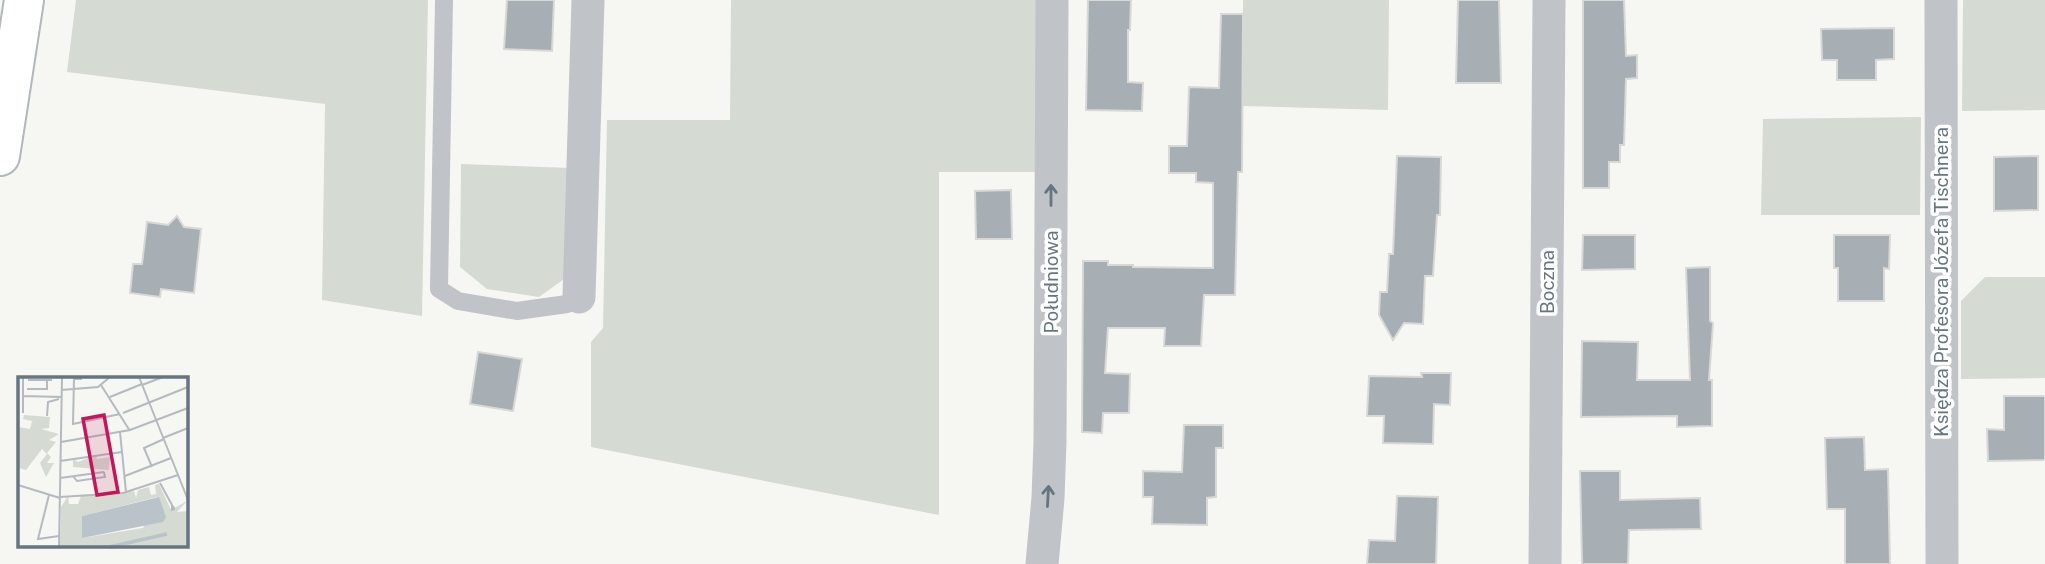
<svg xmlns="http://www.w3.org/2000/svg" width="2045" height="564" font-family="'Public Sans',sans-serif">
  <rect width="100%" height="100%" fill="#f6f6f3"/>
  <g fill="#d5dbd3">
    <path d="M 76,0 L 428,0 L 422,316 L 322,300 L 325,104 L 67,72 Z"/>
    <path d="M 731,0 L 1039,0 L 1041,172 L 939,172 L 939,515 L 591,447 L 591,342 L 603,328 L 607,120 L 730,120 Z"/>
    <path d="M 1243,0 L 1389,0 L 1388,110 L 1242,106 Z"/>
    <path d="M 1963,0 L 2045,0 L 2045,110 L 1962,111 Z"/>
    <path d="M 1921,117 L 1920,215 L 1761,215 L 1763,119 Z"/>
    <path d="M 461,164 L 571,168 L 567,277 L 539,297 L 487,289 L 460,267 Z"/>
    <path d="M 1985,277 L 2045,277 L 2045,378 L 1961,379 L 1961,301 Z"/>
  </g>
  <g fill="#a7aeb4" stroke="#d8d8d6" stroke-width="2">
    <path d="M 507,0 L 554,0 L 552,51 L 504,49 Z"/>
    <path d="M 1088,0 L 1131,0 L 1130,30 L 1128,30 L 1128,82 L 1143,83 L 1142,111 L 1086,110 Z"/>
    <path d="M 1458,0 L 1499,0 L 1501,83 L 1456,83 Z"/>
    <path d="M 1583,0 L 1624,0 L 1626,56 L 1637,55 L 1637,78 L 1626,79 L 1624,145 L 1620,145 L 1620,162 L 1609,162 L 1609,188 L 1583,188 Z"/>
    <path d="M 1221,14 L 1243,14 L 1242,172 L 1238,172 L 1235,295 L 1204,295 L 1201,346 L 1164,346 L 1165,328 L 1108,328 L 1105,373 L 1130,374 L 1129,413 L 1103,413 L 1102,433 L 1082,432 L 1083,261 L 1108,261 L 1108,265 L 1133,265 L 1133,267 L 1213,268 L 1213,183 L 1196,182 L 1196,173 L 1169,173 L 1169,146 L 1187,146 L 1189,87 L 1219,88 Z"/>
    <path d="M 1894,28 L 1894,59 L 1876,60 L 1876,80 L 1837,80 L 1837,60 L 1822,60 L 1821,29 Z"/>
    <path d="M 1397,156 L 1441,157 L 1440,215 L 1437,215 L 1433,276 L 1425,276 L 1423,324 L 1404,323 L 1393,340 L 1379,315 L 1380,292 L 1387,292 L 1389,254 L 1393,254 Z"/>
    <path d="M 2038,156 L 2038,210 L 1994,211 L 1994,157 Z"/>
    <path d="M 1011,190 L 1012,239 L 976,239 L 975,191 Z"/>
    <path d="M 177,216 L 184,227 L 201,229 L 194,293 L 161,289 L 160,297 L 130,293 L 133,264 L 142,264 L 147,222 L 168,225 Z"/>
    <path d="M 1583,235 L 1635,235 L 1635,269 L 1582,270 Z"/>
    <path d="M 1834,235 L 1890,235 L 1889,269 L 1884,268 L 1884,301 L 1838,301 L 1838,268 L 1834,268 Z"/>
    <path d="M 1710,267 L 1710,321 L 1713,323 L 1709,380 L 1712,380 L 1712,426 L 1677,427 L 1677,416 L 1581,417 L 1582,341 L 1638,342 L 1637,380 L 1690,380 L 1686,268 Z"/>
    <path d="M 478,352 L 522,359 L 513,411 L 470,404 Z"/>
    <path d="M 1421,373 L 1451,373 L 1450,405 L 1434,404 L 1433,444 L 1383,443 L 1384,416 L 1367,416 L 1369,376 L 1422,377 Z"/>
    <path d="M 2004,396 L 2045,396 L 2045,460 L 1988,461 L 1987,429 L 2004,430 Z"/>
    <path d="M 1184,425 L 1223,425 L 1223,448 L 1216,448 L 1216,497 L 1207,498 L 1207,525 L 1152,524 L 1153,497 L 1143,497 L 1143,471 L 1182,472 Z"/>
    <path d="M 1864,437 L 1865,470 L 1888,469 L 1890,564 L 1845,564 L 1845,509 L 1827,509 L 1825,438 Z"/>
    <path d="M 1580,471 L 1620,471 L 1620,500 L 1700,498 L 1701,529 L 1629,530 L 1628,564 L 1582,564 Z"/>
    <path d="M 1397,496 L 1438,497 L 1436,564 L 1367,564 L 1369,540 L 1395,541 Z"/>
  </g>
  <g fill="none" stroke-linecap="round" stroke-linejoin="round">
    <defs>
      <path id="secondary" d="M 0,156 L 24,0"/>
    </defs>
    <use href="#secondary" stroke="#b2b7bb" stroke-width="42"/>
    <path stroke="#c0c3c7" stroke-width="18" d="M 444,0 L 439,289 L 458,301 L 517,311 L 567,304 L 579,297"/>
    <g stroke="#c0c3c7" stroke-width="33">
      <path d="M 1941,0 L 1942,564"/>
      <path d="M 579,297 L 588,0"/>
      <path d="M 1042,564 L 1048,498 L 1050,442 L 1052,0"/>
      <path d="M 1545,564 L 1549,0"/>
    </g>
    <use href="#secondary" stroke="#fff" stroke-width="38"/>
  </g>
  <defs><path id="oneway-shaft" d="M-6 0H5M1.5-3L5.5 0L1.5 3" fill="none" stroke-width="1.6" stroke-linecap="round" stroke-linejoin="round" transform="scale(1.75)"/></defs>
  <g stroke="#677582">
    <use href="#oneway-shaft" transform="translate(1051 195) rotate(-90)"/>
    <use href="#oneway-shaft" transform="translate(1048 496) rotate(-87)"/>
  </g>
  <g text-anchor="middle" dominant-baseline="central" stroke-width="7" stroke-linejoin="round" paint-order="stroke">
    <g font-size="19" fill="#677582" stroke="#fff">
      <text transform="translate(1051 282) rotate(-90)">Południowa</text>
      <text transform="translate(1547 282) rotate(-90)">Boczna</text>
      <text transform="translate(1941 282) rotate(-90)">Księdza Profesora Józefa Tischnera</text>
    </g>
  </g>
  <g transform="translate(18 377)">
    <rect width="170" height="170" fill="#f6f6f3"/>
    <path d="M 6,38 L 32,40 L 31,51 L 23,52 L 41,57 L 31,63 L 38,65 L 29,76 L 33,80 L 29,86 L 36,86 L 28,100 L 22,86 L 29,77 L 24,72 L 8,93 L 0,91 L 0,50 L 12,52 L 14,44 L 5,42 ZM 78,78 L 79,82 L 92,80 L 91,93 L 55,90 L 55,82 L 60,85 ZM 141,107 L 153,133 L 169,124 L 159,135 L 170,134 L 170,170 L 42,170 L 43,130 L 50,119 L 51,127 L 60,127 L 63,119 L 116,114 L 118,121 L 120,113 L 131,110 L 133,118 L 138,117 L 137,108 ZM 139,120 L 125,151 L 64,161 L 64,139 Z" fill="#d5dbd3" fill-rule="evenodd"/>
    <path d="M 141,120 L 148,140 L 145,145 L 64,161 L 64,139 Z" fill="#bac3c9"/>
    <path fill="none" stroke="#bac3c9" stroke-width="3.5" d="M 91,170 L 149,157"/>
    <path fill="none" stroke="#b4babf" stroke-width="2" d="M 121,0 L 170,123M 64,2 L 56,2 L 55,47 L 102,37M 10,3 L 34,3M 83,8 L 112,54M 124,8 L 145,0M 9,12 L 29,12 L 29,3M 43,13 L 80,10 L 92,0M 5,19 L 43,20M 92,20 L 124,7M 5,36 L 5,0M 105,36 L 170,10M 29,39 L 30,25 L 41,22M 102,55 L 108,115M 145,61 L 170,51M 43,65 L 112,53 L 170,31M 42,84 L 104,75M 134,90 L 126,71 L 146,62M 55,99 L 59,104 L 87,100 L 86,95M 107,99 L 153,81M 42,101 L 86,95M 142,106 L 154,128 L 156,131 L 156,132 L 154,133 L 154,128M 0,108 L 42,121M 31,118 L 20,162 L 41,159M 42,120 L 105,116 L 160,98M 41,170 L 44,0"/>
    <path fill="#c2185b" fill-opacity="0.15" stroke="#c2185b" stroke-width="3.5" d="M 86,38 L 100,115 L 79,118 L 65,42 Z"/>
    <rect width="170" height="170" fill="none" stroke="#677582" stroke-width="3.5"/>
  </g>
</svg>
